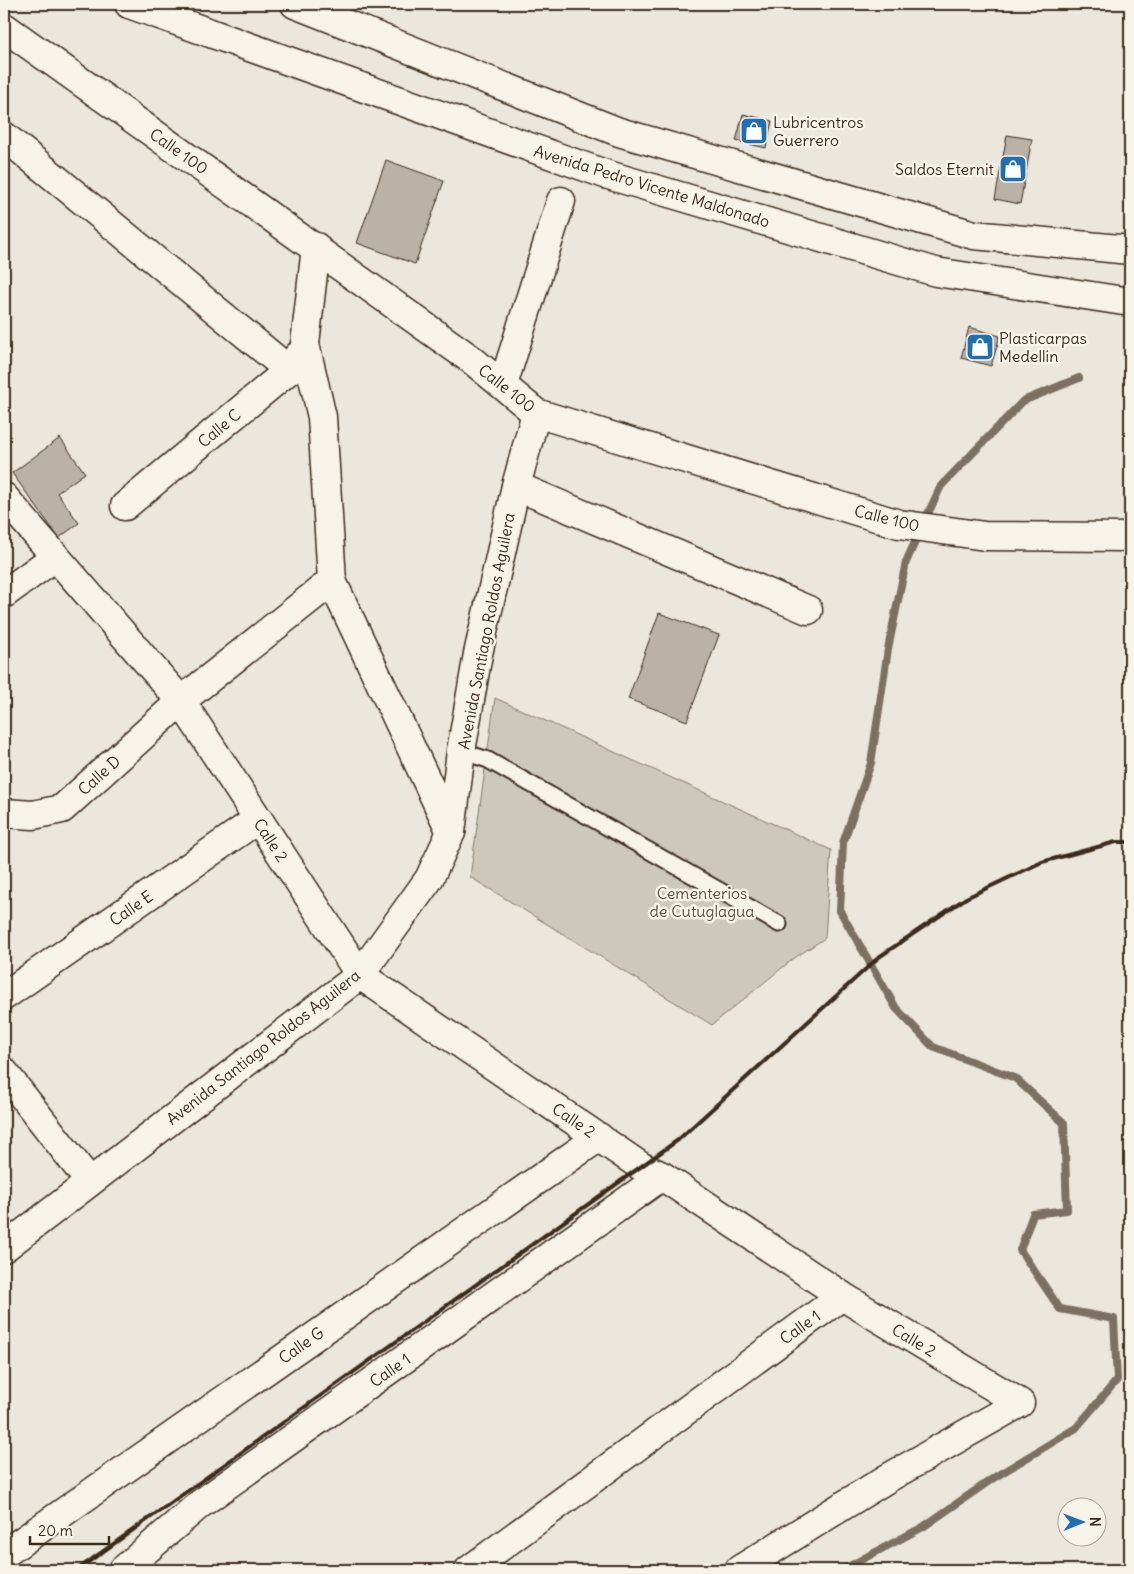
<svg xmlns="http://www.w3.org/2000/svg" width="1134" height="1574" font-family="Delius,sans-serif">
  <rect width="100%" height="100%" fill="#ece7dc"/>
  <filter id="ink" filterUnits="userSpaceOnUse"><feTurbulence type="fractalNoise" baseFrequency=".02" numOctaves="2"/><feDisplacementMap in="SourceGraphic" scale="10" xChannelSelector="R" yChannelSelector="G"/><feConvolveMatrix kernelMatrix="1 2 1 2 8 2 1 2 1" color-interpolation-filters="sRGB"/></filter>
  <g filter="url(#ink)">
    <path fill="#cec8bc" stroke="#84796d" d="M 495,698 L 831,850 L 825,938 L 793,959 L 712,1025 L 470,877 Z"/>
    <g fill="none" stroke-linecap="round" stroke-linejoin="round">
      <g stroke="#7c7064" stroke-width="8">
        <path d="M 924,522 L 941,486 L 1023,401 L 1079,378"/>
        <path d="M 842,1570 L 923,1527 L 995,1477 L 1076,1428 L 1117,1380 L 1114,1319 L 1060,1309 L 1020,1250 L 1033,1214 L 1067,1210 L 1064,1123 L 1015,1078 L 933,1047 L 896,1008 L 840,911 L 843,843 L 871,763 L 888,649 L 906,562 L 919,533"/>
      </g>
    </g>
    <g fill="#bab2a7" stroke="#3b2a1e">
      <path d="M 743,114 L 772,121 L 766,148 L 736,141 Z"/>
      <path d="M 1007,135 L 1032,139 L 1020,204 L 995,199 Z"/>
      <path d="M 386,160 L 444,181 L 415,264 L 357,243 Z"/>
      <path d="M 969,327 L 1000,336 L 991,366 L 961,358 Z"/>
      <path d="M 60,438 L 85,473 L 57,493 L 79,523 L 59,538 L 12,473 Z"/>
      <path d="M 659,613 L 719,635 L 687,721 L 628,699 Z"/>
    </g>
    <g fill="none" stroke-linecap="round" stroke-linejoin="round">
      <defs>
        <path id="service" d="M 461,751 L 488,760 L 779,924"/>
        <g id="minor">
          <path d="M 4,27 L 472,360 L 536,413 L 899,524 L 985,536 L 1130,537"/>
          <path d="M 4,136 L 289,370"/>
          <path d="M 316,247 L 305,344 L 322,417 L 332,581 L 451,832"/>
          <path d="M 503,385 L 561,201"/>
          <path d="M 516,486 L 808,610"/>
          <path d="M 4,497 L 181,701 L 360,975 L 642,1167 L 662,1176 L 842,1296 L 1020,1403 L 888,1478 L 739,1570"/>
          <path d="M 125,506 L 289,370 L 298,356"/>
          <path d="M 4,594 L 55,557"/>
          <path d="M 4,813 L 33,815 L 62,809 L 181,701 L 332,581"/>
          <path d="M 4,996 L 258,819"/>
          <path d="M 4,1072 L 89,1181"/>
          <path d="M 4,1248 L 360,975 L 429,879 L 451,832 L 461,751 L 478,654 L 516,486 L 536,413"/>
          <path d="M 4,1554 L 599,1137"/>
          <path d="M 123,1570 L 200,1504 L 662,1176"/>
          <path d="M 469,1570 L 842,1296"/>
        </g>
        <g id="primary">
          <path d="M 129,4 L 605,174 L 936,272 L 1130,302"/>
          <path d="M 295,4 L 619,132 L 974,235 L 1130,250"/>
        </g>
      </defs>
      <use href="#service" stroke="#3b2a1e" stroke-width="19"/>
      <use href="#minor" stroke="#3b2a1e" stroke-width="31"/>
      <use href="#primary" stroke="#3b2a1e" stroke-width="31"/>
      <use href="#service" stroke="#f7f3e8" stroke-width="15"/>
      <use href="#minor" stroke="#f7f3e8" stroke-width="28"/>
      <use href="#primary" stroke="#f7f3e8" stroke-width="28"/>
      <path stroke="#3b2a1e" stroke-width="4" d="M 77,1570 L 678,1140 L 879,957 L 966,898 L 1042,862 L 1116,842 L 1130,842"/>
    </g>
  </g>
  <defs>
    <symbol id="shop-square" viewBox="-11 -11 22 22"><rect x="-9" y="-9" width="18" height="18" rx="4" fill="#1f6fb2" stroke="#f7f3e8"/><path d="M-5-2.5h2.3a2.7 3.5 0 0 1 5.4 0H5L5.5 6h-11ZM-1.5-2.5h3a1.5 2.3 0 0 0-3 0Z" fill="#fff"/></symbol>
  </defs>
  <g fill-rule="evenodd">
    <use href="#shop-square" x="738" y="115" width="32" height="32"/>
    <use href="#shop-square" x="997" y="153" width="32" height="32"/>
    <use href="#shop-square" x="964" y="331" width="32" height="32"/>
  </g>
  <g text-anchor="middle" dominant-baseline="central" stroke-width="5" stroke-linejoin="round" paint-order="stroke">
    <g font-size="16" fill="#3b2a1e" stroke="#f7f3e8" text-anchor="start">
      <text x="773" y="122">Lubricentros<tspan x="773" dy="18">Guerrero</tspan></text>
      <text x="994" y="169" text-anchor="end">Saldos Eternit</text>
      <text x="999" y="338">Plasticarpas<tspan x="999" dy="18">Medellin</tspan></text>
    </g>
    <g font-size="16" fill="#3b2a1e" stroke="#f7f3e8">
      <text transform="translate(179 151) rotate(35)">Calle 100</text>
      <text transform="translate(652 186) rotate(17)">Avenida Pedro Vicente Maldonado</text>
      <text transform="translate(507 388) rotate(38)">Calle 100</text>
      <text transform="translate(219 428) rotate(-40)">Calle C</text>
      <text transform="translate(887 518) rotate(14)">Calle 100</text>
      <text transform="translate(486 631) rotate(-79)">Avenida Santiago Roldos Aguilera</text>
      <text transform="translate(99 775) rotate(-42)">Calle D</text>
      <text transform="translate(271 840) rotate(57)">Calle 2</text>
      <text transform="translate(131 908) rotate(-35)">Calle E</text>
      <text transform="translate(263 1047) rotate(-38)">Avenida Santiago Roldos Aguilera</text>
      <text transform="translate(574 1120) rotate(34)">Calle 2</text>
      <text transform="translate(800 1327) rotate(-36)">Calle 1</text>
      <text transform="translate(914 1340) rotate(31)">Calle 2</text>
      <text transform="translate(301 1345) rotate(-35)">Calle G</text>
      <text transform="translate(390 1370) rotate(-35)">Calle 1</text>
    </g>
    <g font-size="16" fill="#605246" stroke="#f7f3e8">
      <text x="702" y="893">Cementerios<tspan x="702" dy="18">de Cutuglagua</tspan></text>
    </g>
  </g>
  <rect width="1134" height="1574" fill="none" stroke="#f7f3e8" stroke-width="20"/>
  <rect x="10" y="10" width="1114" height="1554" fill="none" stroke="#3b2a1e" stroke-width="2" filter="url(#ink)"/>
  <g transform="translate(1082 1522) rotate(89)"><circle r="24" fill="#f7f3e8" stroke="#aca397"/>
  <path d="M0-4L9 19L0 12L-9 19Z" fill="#1f6fb2"/>
  <text y="-8" font-size="14" font-weight="bold" text-anchor="middle" fill="#3b2a1e">N</text>
  </g>
  <path d="M30 1536v8h79v-8" fill="none" stroke="#3b2a1e" stroke-width="2.5"/>
  <text x="38" y="1536" font-size="15" fill="#3b2a1e" stroke="#f7f3e8" stroke-width="4" paint-order="stroke">20 m</text>
</svg>
